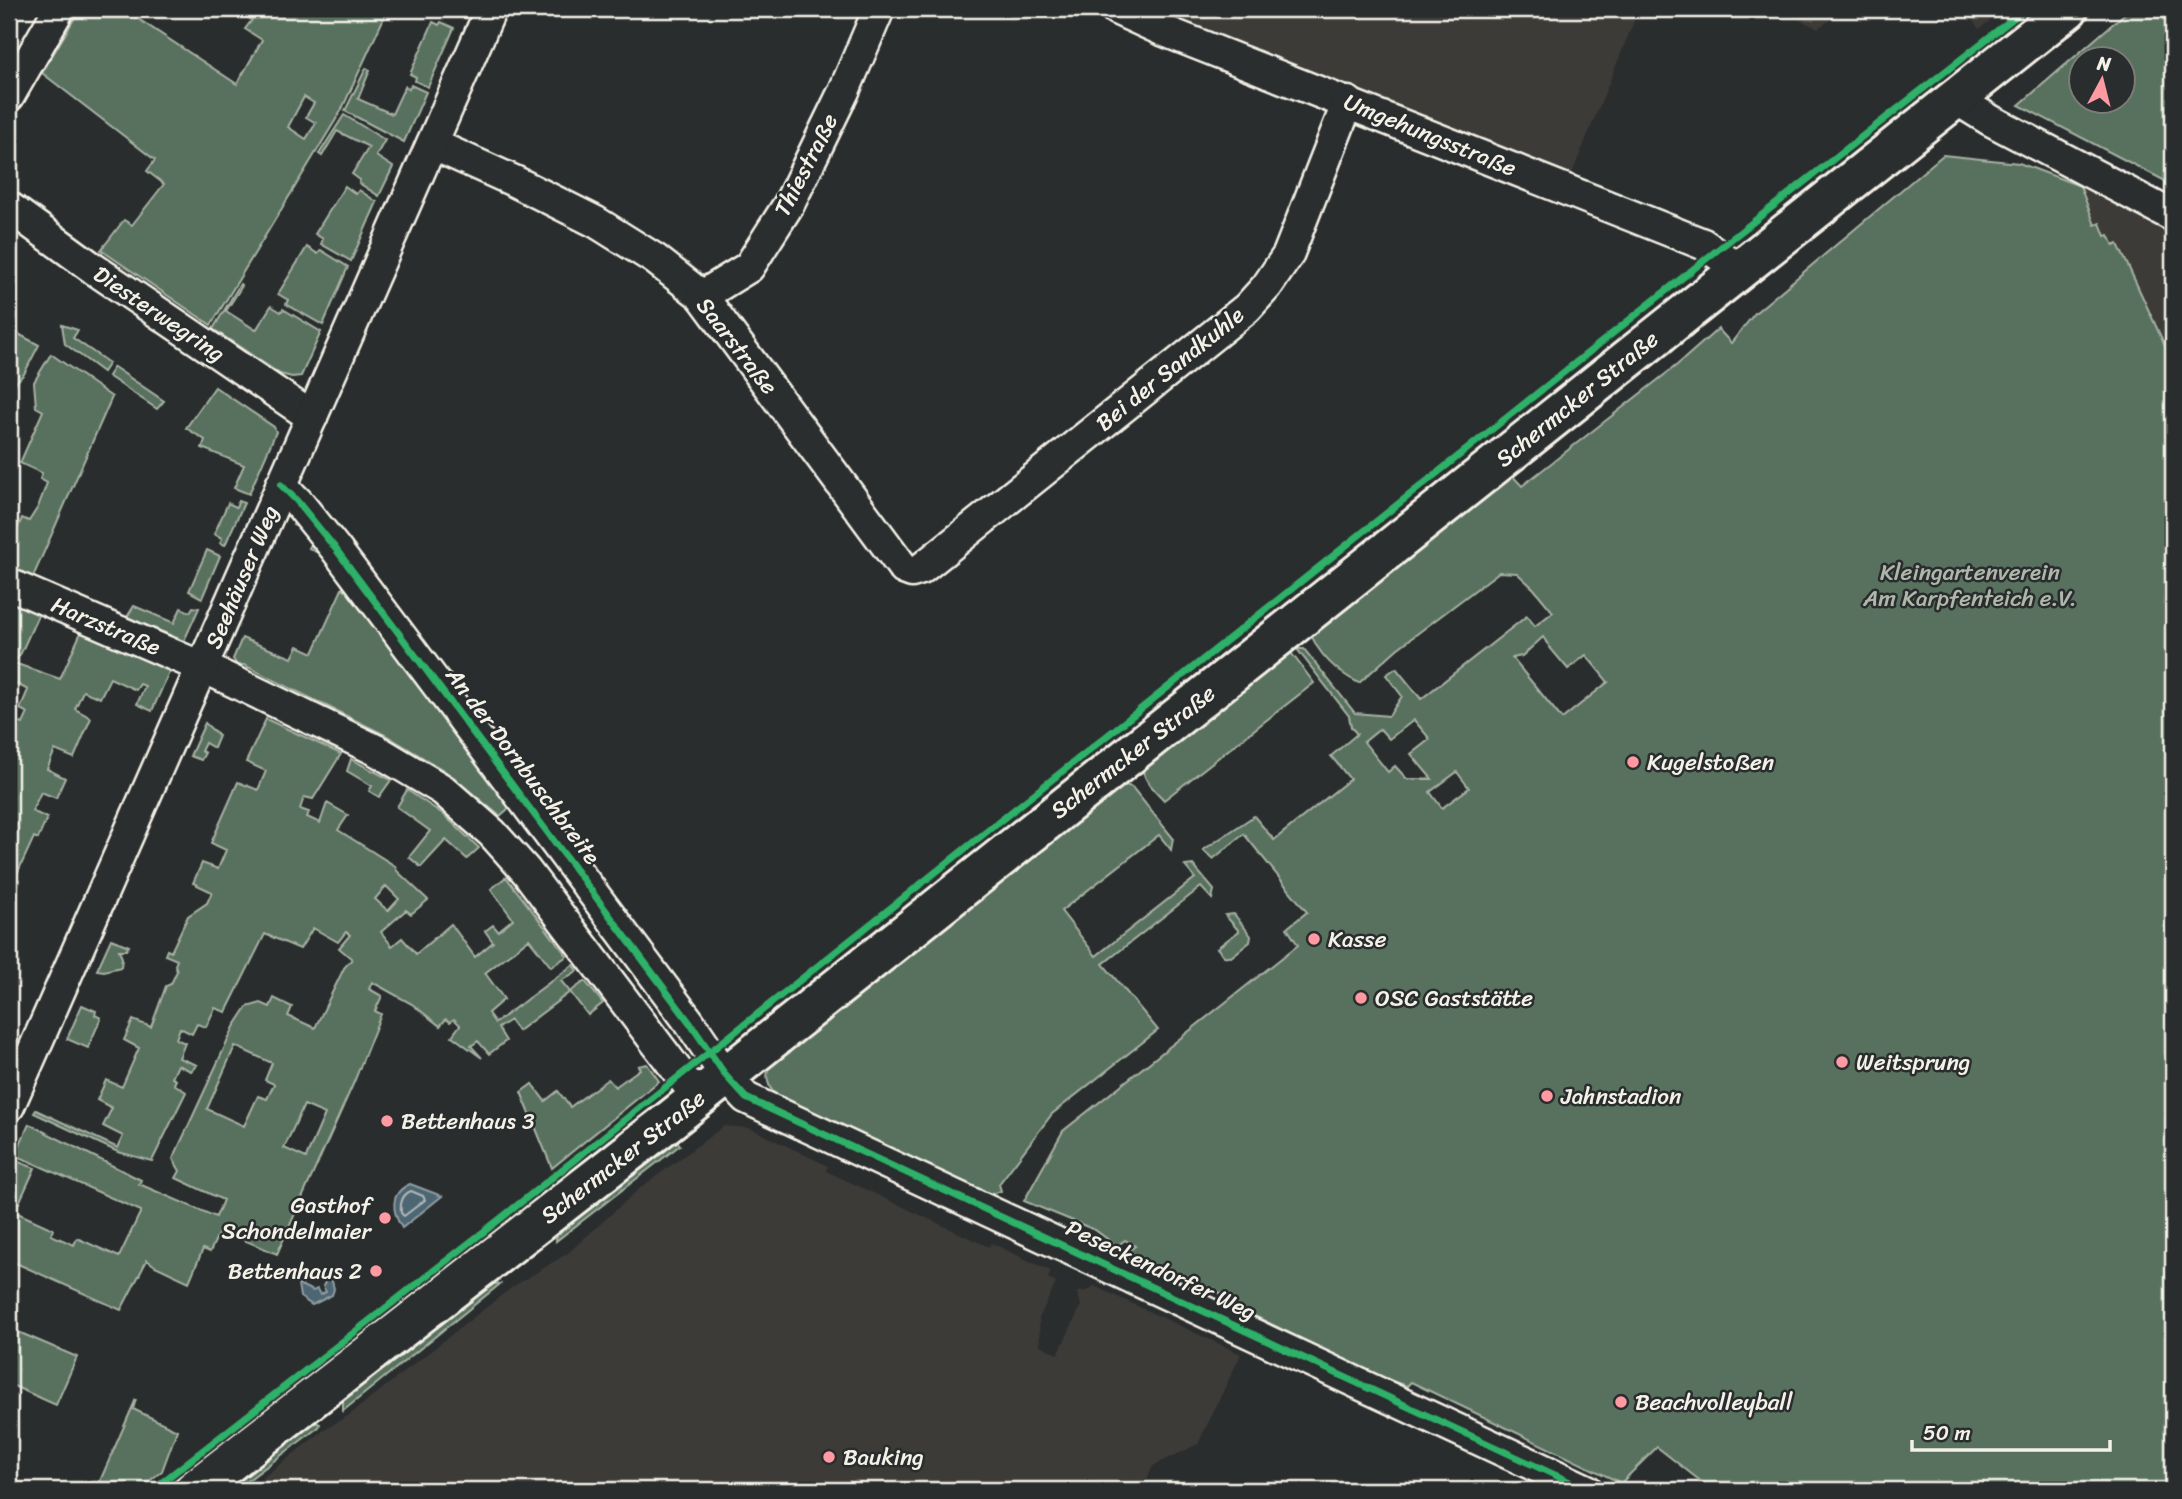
<svg xmlns="http://www.w3.org/2000/svg" width="2182" height="1499" font-family="Sriracha,sans-serif">
  <rect width="100%" height="100%" fill="#2a2d2e"/>
  <filter id="ink" filterUnits="userSpaceOnUse"><feTurbulence type="fractalNoise" baseFrequency=".0143" numOctaves="2"/><feDisplacementMap in="SourceGraphic" scale="14" xChannelSelector="R" yChannelSelector="G"/><feConvolveMatrix kernelMatrix="1 2 1 2 8 2 1 2 1" color-interpolation-filters="sRGB"/></filter>
  <g filter="url(#ink)">
    <g fill="#3d3a38">
      <path d="M 1133,9 L 1639,9 L 1569,181 Z"/>
      <path d="M 1775,9 L 1847,9 L 1818,28 Z"/>
      <path d="M 1965,9 L 2006,9 L 1979,29 Z"/>
      <path d="M 2080,186 L 2112,199 L 2173,231 L 2173,363 L 2118,245 L 2114,246 L 2108,235 L 2106,236 L 2095,225 Z"/>
      <path d="M 724,1126 L 750,1128 L 828,1166 L 826,1171 L 989,1247 L 991,1243 L 1051,1271 L 1048,1278 L 1056,1283 L 1039,1318 L 1040,1345 L 1058,1354 L 1081,1306 L 1077,1292 L 1087,1291 L 1094,1286 L 1241,1354 L 1198,1444 L 1153,1466 L 1142,1490 L 247,1490 L 324,1430 L 349,1415 L 511,1288 L 568,1253 L 639,1189 Z"/>
    </g>
    <g fill="#58715e" stroke="#a6b1a3" stroke-width="2" fill-rule="evenodd">
      <path d="M 80,9 L 123,9 L 237,84 L 262,40 L 245,29 L 252,20 L 243,15 L 246,10 L 244,9 L 388,9 L 341,111 L 211,325 L 101,250 L 124,220 L 132,225 L 164,184 L 147,171 L 155,160 L 42,73 ZM 304,97 L 314,103 L 306,117 L 316,123 L 306,139 L 288,127 Z"/>
      <path d="M 2130,9 L 2173,9 L 2173,185 L 2019,105 ZM 2080,60 L 2122,60 L 2122,102 L 2080,102 Z"/>
      <path d="M 433,22 L 439,25 L 441,22 L 454,28 L 428,87 L 415,81 L 416,77 L 410,74 Z"/>
      <path d="M 366,68 L 370,70 L 358,99 L 392,114 L 405,86 L 409,89 L 411,85 L 426,92 L 404,142 L 345,111 Z"/>
      <path d="M 344,115 L 385,140 L 376,156 L 393,167 L 379,196 L 359,183 L 360,180 L 352,174 L 369,147 L 337,131 L 322,156 L 319,154 Z"/>
      <path d="M 1943,155 L 2019,163 L 2080,186 L 2095,225 L 2100,223 L 2105,236 L 2109,235 L 2114,246 L 2118,244 L 2173,363 L 2173,1490 L 1712,1490 L 1657,1447 L 1621,1483 L 1411,1382 L 1407,1386 L 1382,1378 L 1234,1306 L 1235,1301 L 1210,1288 L 1203,1298 C 1176,1284 1150,1272 1126,1253 L 1135,1246 L 1125,1240 L 1117,1246 L 1095,1230 L 1024,1201 L 1063,1131 L 1298,945 L 1287,928 L 1307,912 L 1244,834 L 1213,859 L 1203,850 L 1254,816 L 1274,840 L 1350,779 L 1331,756 L 1357,734 L 1351,727 L 1349,716 L 1297,649 L 1304,649 L 1355,713 L 1389,716 L 1402,696 L 1386,675 L 1396,668 L 1421,699 L 1527,616 L 1535,626 L 1553,612 L 1534,589 L 1517,573 L 1499,572 L 1397,649 L 1359,683 C 1338,673 1317,654 1310,631 L 1509,472 L 1522,486 L 1677,365 L 1718,329 L 1731,343 L 1755,313 ZM 1543,637 L 1551,649 L 1568,669 L 1586,655 L 1608,682 L 1562,719 L 1512,658 L 1522,656 ZM 1414,720 L 1430,739 L 1411,754 L 1432,779 L 1407,779 L 1395,766 L 1388,772 L 1364,742 L 1380,729 L 1389,739 ZM 1457,772 L 1469,788 L 1442,808 L 1430,792 Z"/>
      <path d="M 345,186 L 356,194 L 359,190 L 377,202 L 351,261 L 321,244 L 323,239 L 315,234 Z"/>
      <path d="M 307,247 L 318,254 L 321,250 L 348,267 L 323,325 L 286,304 L 288,300 L 278,294 Z"/>
      <path d="M 240,284 L 242,286 L 226,311 L 256,330 L 271,306 L 281,312 L 283,309 L 321,332 L 301,376 L 292,377 L 280,374 L 213,329 Z"/>
      <path d="M 62,325 L 78,330 L 73,338 L 109,363 L 103,372 L 65,344 Z"/>
      <path d="M 9,329 L 39,345 L 24,374 L 9,390 Z"/>
      <path d="M 51,354 L 112,397 L 33,577 L 9,566 L 9,538 L 13,539 L 22,518 L 29,521 L 38,507 L 47,483 L 40,479 L 42,473 L 20,463 L 43,411 L 36,407 L 34,382 Z"/>
      <path d="M 114,367 L 164,401 L 157,409 L 108,376 Z"/>
      <path d="M 215,387 L 274,427 L 276,432 L 249,494 L 234,488 L 244,465 L 202,448 L 205,440 L 186,428 Z"/>
      <path d="M 239,501 L 244,503 L 225,545 L 220,543 L 222,538 L 214,534 L 228,503 L 236,507 Z"/>
      <path d="M 297,517 L 310,523 L 516,802 L 500,816 L 445,771 L 387,736 L 244,665 L 237,665 L 233,659 L 242,638 L 292,658 L 298,646 L 313,653 L 347,578 L 322,545 L 318,553 L 309,548 L 315,535 L 293,525 Z"/>
      <path d="M 207,550 L 220,556 L 202,598 L 189,591 Z"/>
      <path d="M 9,598 L 40,611 L 21,653 L 14,663 L 60,679 L 82,630 L 170,670 L 152,711 L 137,704 L 145,686 L 140,684 L 136,690 L 110,678 L 100,698 L 83,691 L 75,709 L 91,718 L 74,758 L 55,750 L 47,769 L 65,778 L 56,798 L 41,792 L 32,811 L 47,818 L 38,839 L 34,837 L 15,878 L 20,881 L 9,905 L 9,735 L 11,730 L 9,718 L 23,724 L 28,713 L 20,709 L 28,690 L 9,680 L 14,663 L 9,660 Z"/>
      <path d="M 134,606 L 174,623 L 181,608 L 190,612 L 193,607 L 199,608 L 184,641 L 127,617 Z"/>
      <path d="M 1289,650 L 1314,683 L 1164,800 C 1154,789 1143,781 1142,765 Z"/>
      <path d="M 266,719 L 341,754 L 313,799 L 304,797 L 300,809 L 309,812 L 307,817 L 320,823 L 327,803 L 348,815 L 338,830 L 395,866 L 397,871 L 428,900 L 411,914 L 406,910 L 381,932 L 392,946 L 402,938 L 416,954 L 451,924 L 475,957 L 493,942 L 485,931 L 493,925 L 498,931 L 513,919 L 491,889 L 506,877 L 567,956 L 551,967 L 529,939 L 485,973 L 504,999 L 488,1013 L 495,1023 L 573,965 L 577,971 L 561,981 L 570,992 L 585,981 L 603,1003 L 588,1015 L 570,992 L 518,1031 L 510,1020 L 498,1028 L 506,1041 L 489,1054 L 478,1041 L 471,1046 L 482,1058 L 452,1036 L 460,1025 L 454,1019 L 450,1022 L 446,1019 L 440,1026 L 412,1004 L 372,982 L 369,989 L 382,996 L 375,1011 L 381,1014 L 354,1082 L 277,1254 L 220,1230 L 210,1252 L 203,1249 L 189,1282 L 155,1266 L 147,1260 L 121,1310 L 9,1260 L 9,1209 L 53,1229 L 51,1235 L 74,1245 L 77,1238 L 119,1257 L 141,1211 L 15,1155 L 29,1124 L 141,1180 L 139,1184 L 216,1217 L 223,1200 L 176,1178 L 180,1171 L 173,1159 L 234,1027 L 247,1007 L 261,1003 L 270,1007 L 274,998 L 292,1007 L 288,1016 L 315,1028 L 344,968 L 352,959 L 339,948 L 350,935 L 346,932 L 338,942 L 313,928 L 300,949 L 265,934 L 226,1012 L 215,1008 L 206,1027 L 197,1024 L 192,1034 L 180,1028 L 176,1039 L 185,1043 L 179,1058 L 197,1065 L 191,1071 L 178,1065 L 172,1078 L 176,1080 L 174,1084 L 186,1092 L 152,1161 L 118,1152 L 34,1113 L 36,1110 L 118,1148 L 123,1136 L 103,1126 L 112,1108 L 97,1100 L 106,1080 L 122,1087 L 139,1048 L 124,1040 L 133,1020 L 151,1027 L 166,986 L 171,984 L 177,971 L 175,965 L 177,960 L 165,955 L 167,950 L 171,952 L 188,916 L 207,903 L 212,892 L 193,883 L 202,863 L 218,869 L 226,850 L 211,843 L 238,782 L 258,790 L 266,771 L 246,762 ZM 386,886 L 399,899 L 388,911 L 375,899 ZM 235,1046 L 272,1063 L 265,1080 L 274,1084 L 267,1099 L 258,1096 L 244,1126 L 207,1109 ZM 304,1105 L 325,1114 L 306,1158 L 284,1148 Z"/>
      <path d="M 205,723 L 219,736 L 214,748 L 205,743 L 201,751 L 205,753 L 201,760 L 190,756 Z"/>
      <path d="M 351,759 L 391,780 L 379,797 L 369,791 L 372,786 L 347,771 Z"/>
      <path d="M 1118,783 L 1132,787 L 1173,838 L 1171,850 L 1159,835 L 1061,911 L 1096,956 L 1195,878 L 1185,866 L 1193,865 L 1214,890 L 1212,899 L 1201,887 L 1103,964 L 1158,1030 L 1052,1114 L 999,1184 L 1001,1191 L 985,1196 L 781,1101 C 768,1089 764,1078 770,1061 Z"/>
      <path d="M 407,790 L 443,814 L 479,848 L 467,859 L 446,840 L 421,867 L 409,857 L 430,831 L 397,807 Z"/>
      <path d="M 1234,914 L 1251,936 L 1250,942 L 1231,957 L 1224,956 L 1217,948 L 1239,931 L 1225,915 Z"/>
      <path d="M 111,939 L 129,946 L 126,950 L 119,950 L 122,958 L 121,967 L 104,971 L 97,970 Z"/>
      <path d="M 82,1005 L 96,1011 L 95,1015 L 101,1018 L 88,1048 L 67,1039 Z"/>
      <path d="M 647,1064 L 659,1081 L 552,1168 L 521,1092 L 532,1084 L 545,1101 L 558,1091 L 570,1107 L 608,1079 L 615,1087 L 640,1069 L 638,1066 Z"/>
      <path d="M 675,1138 L 680,1145 L 556,1241 L 557,1228 Z"/>
      <path d="M 13,1160 L 35,1168 L 19,1203 L 9,1198 L 9,1170 Z"/>
      <path d="M 486,1283 L 500,1284 L 343,1411 L 343,1392 Z"/>
      <path d="M 9,1328 L 77,1357 L 56,1405 L 9,1384 Z"/>
      <path d="M 136,1399 L 133,1409 L 177,1430 L 162,1471 L 138,1490 L 96,1490 Z"/>
      <path d="M 315,1422 L 320,1424 L 319,1427 L 235,1490 L 217,1490 L 303,1423 Z"/>
    </g>
    <g fill="#4e6673" stroke="#909ea2" stroke-width="2">
      <path d="M 410,1184 L 442,1196 L 402,1228 C 392,1212 389,1193 410,1184 Z"/>
      <path d="M 327,1278 L 332,1281 L 334,1289 L 332,1295 L 312,1305 L 300,1297 L 298,1284 L 313,1291 L 317,1289 L 320,1295 L 326,1292 L 323,1286 Z"/>
    </g>
    <g fill="none" stroke-linecap="round" stroke-linejoin="round">
      <path stroke="#b2b9b9" stroke-width="2" d="M 411,1191 L 423,1196 L 425,1200 L 404,1216 L 401,1213 C 400,1204 401,1195 411,1191 Z"/>
      <defs>
        <g id="street">
          <path d="M 1116,9 L 1162,30 L 1703,244 L 1726,260 L 1736,272"/>
          <path d="M 9,96 L 59,9"/>
          <path d="M 1956,99 L 1990,120 L 2173,216"/>
          <path d="M 432,144 L 514,181 L 596,222 L 655,259 L 702,296 L 904,569 L 912,572 L 921,569 L 1247,308 L 1267,286 L 1288,255 L 1348,102"/>
          <path d="M 9,207 L 94,269 L 312,417"/>
          <path d="M 702,296 L 749,267 L 789,204 L 844,91 L 879,9"/>
          <path d="M 281,485 L 297,501 L 335,548 L 690,1023 L 726,1076 L 746,1098 L 1587,1490"/>
          <path d="M 9,584 L 220,675 L 376,750 L 443,790 L 492,833 L 526,871 L 698,1098"/>
          <path d="M 9,1106 L 491,9"/>
        </g>
        <path id="secondary" d="M 194,1490 L 673,1118 L 2068,9"/>
      </defs>
      <use href="#street" stroke="#f4f1e8" stroke-width="35"/>
      <use href="#secondary" stroke="#f4f1e8" stroke-width="44"/>
      <use href="#street" stroke="#2a2d2e" stroke-width="30"/>
      <use href="#secondary" stroke="#2a2d2e" stroke-width="38"/>
      <defs>
        <g id="cycleway">
          <path d="M 281,485 L 297,501 L 335,548 L 690,1023 L 726,1076 L 746,1098 L 1587,1490"/>
          <path d="M 152,1490 L 500,1219 L 1716,251 L 2025,9"/>
        </g>
      </defs>
      <use href="#cycleway" stroke="#2a2d2e" stroke-width="11"/>
      <use href="#cycleway" stroke="#2db169" stroke-width="7"/>
    </g>
  </g>
  <g fill="#ff9aa2" stroke="#2a2d2e" stroke-width="2.5">
    <circle cx="1633" cy="762" r="7"/>
    <circle cx="1314" cy="939" r="7"/>
    <circle cx="1361" cy="998" r="7"/>
    <circle cx="1842" cy="1062" r="7"/>
    <circle cx="1547" cy="1096" r="7"/>
    <circle cx="387" cy="1121" r="7"/>
    <circle cx="385" cy="1218" r="7"/>
    <circle cx="376" cy="1271" r="7"/>
    <circle cx="1621" cy="1402" r="7"/>
    <circle cx="829" cy="1457" r="7"/>
  </g>
  <g text-anchor="middle" dominant-baseline="central" stroke-width="5" stroke-linejoin="round" paint-order="stroke">
    <g font-size="23" fill="#f4f1e8" stroke="#2a2d2e">
      <text transform="translate(1430 135) rotate(22)">Umgehungsstraße</text>
      <text transform="translate(806 165) rotate(-63)">Thiestraße</text>
      <text transform="translate(159 314) rotate(34)">Diesterwegring</text>
      <text transform="translate(737 346) rotate(52)">Saarstraße</text>
      <text transform="translate(1170 369) rotate(-39)">Bei der Sandkuhle</text>
      <text transform="translate(1577 399) rotate(-39)">Schermcker Straße</text>
      <text transform="translate(242 577) rotate(-67)">Seehäuser Weg</text>
      <text transform="translate(106 626) rotate(23)">Harzstraße</text>
      <text transform="translate(1133 752) rotate(-38)">Schermcker Straße</text>
      <text transform="translate(523 766) rotate(53)">An der Dornbuschbreite</text>
      <text transform="translate(623 1157) rotate(-38)">Schermcker Straße</text>
      <text transform="translate(1161 1270) rotate(25)">Peseckendorfer Weg</text>
    </g>
    <g font-size="23" fill="#aeb7aa" stroke="#2a2d2e">
      <text x="1970" y="572">Kleingartenverein<tspan x="1970" dy="26">Am Karpfenteich e.V.</tspan></text>
    </g>
    <g font-size="23" fill="#f4f1e8" stroke="#2a2d2e" text-anchor="start">
      <text x="1647" y="762">Kugelstoßen</text>
      <text x="1328" y="939">Kasse</text>
      <text x="1375" y="998">OSC Gaststätte</text>
      <text x="1856" y="1062">Weitsprung</text>
      <text x="1561" y="1096">Jahnstadion</text>
      <text x="401" y="1121">Bettenhaus 3</text>
      <text x="371" y="1205" text-anchor="end">Gasthof<tspan x="371" dy="26">Schondelmaier</tspan></text>
      <text x="362" y="1271" text-anchor="end">Bettenhaus 2</text>
      <text x="1635" y="1402">Beachvolleyball</text>
      <text x="843" y="1457">Bauking</text>
    </g>
  </g>
  <rect width="2182" height="1499" fill="none" stroke="#2a2d2e" stroke-width="35"/>
  <rect x="18" y="18" width="2147" height="1464" fill="none" stroke="#f4f1e8" stroke-width="2.5" filter="url(#ink)"/>
  <g transform="translate(2102 80) rotate(7)"><circle r="33" fill="#2a2d2e" stroke="#7b7b78" stroke-width="2"/>
  <path d="M0-5L12 26L0 18L-12 26Z" fill="#ff9aa2"/>
  <text y="-10" font-size="19" font-weight="bold" text-anchor="middle" fill="#f4f1e8">N</text>
  </g>
  <path d="M1912 1440v10h198v-10" fill="none" stroke="#f4f1e8" stroke-width="3.5"/>
  <text x="1923" y="1440" font-size="21" fill="#f4f1e8" stroke="#2a2d2e" stroke-width="5" paint-order="stroke">50 m</text>
</svg>
